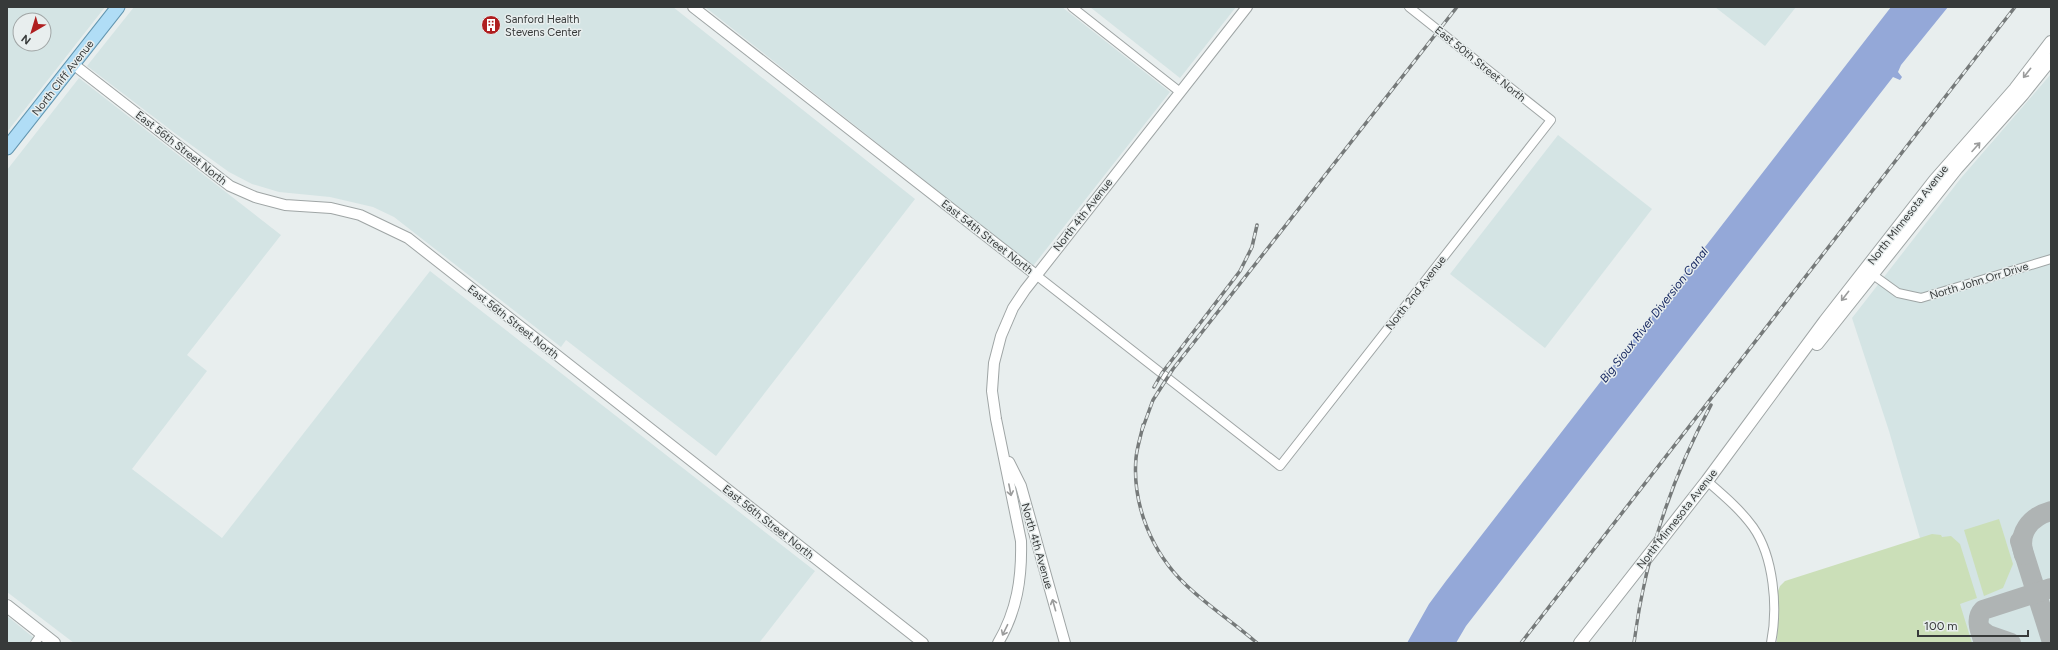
<svg xmlns="http://www.w3.org/2000/svg" width="2058" height="650" font-family="Figtree,sans-serif">
  <rect width="100%" height="100%" fill="#e8eeee"/>
  <g fill="#d4e4e4" fill-rule="evenodd">
    <path d="M 7,7 L 105,7 L 7,132 ZM 20,20 L 44,20 L 44,44 L 20,44 Z"/>
    <path d="M 134,7 L 673,7 L 915,199 L 716,456 L 566,340 L 561,347 L 394,217 L 373,207 L 330,197 L 279,192 L 252,184 L 229,172 L 176,134 L 87,66 Z"/>
    <path d="M 705,7 L 1062,7 L 1170,92 L 1033,266 Z"/>
    <path d="M 1090,7 L 1236,7 L 1180,78 Z"/>
    <path d="M 1715,7 L 1796,7 L 1765,46 Z"/>
    <path d="M 2051,74 L 2051,643 L 1878,643 L 1931,576 L 1889,431 L 1852,318 L 1961,178 Z"/>
    <path d="M 79,78 L 281,235 L 187,355 L 207,371 L 132,469 L 222,538 L 430,271 L 815,571 L 759,643 L 74,643 L 7,592 L 7,170 Z"/>
    <path d="M 1558,135 L 1652,209 L 1545,348 L 1450,274 Z"/>
    <path d="M 7,616 L 40,643 L 7,643 Z"/>
  </g>
  <g fill="#cbdfb8">
    <path d="M 1999,519 L 2013,564 L 2003,588 L 1984,596 L 1964,530 Z"/>
    <path d="M 1932,534 L 1941,535 L 1942,537 L 1951,536 L 1960,544 L 1977,598 L 1960,604 L 1972,643 L 1777,643 L 1778,591 L 1780,586 L 1785,581 Z"/>
  </g>
  <path fill="#94a8d8" d="M 1891,7 L 1948,7 L 1901,65 L 1898,72 L 1902,77 L 1900,80 L 1893,77 L 1466,626 L 1456,643 L 1407,643 L 1429,604 L 1446,581 Z"/>
  <g fill="none" stroke-linecap="round" stroke-linejoin="round">
    <g stroke="#afb4b4" stroke-width="20">
      <path d="M 2020,541 L 2051,639"/>
      <path d="M 2024,555 C 2017,533 2030,517 2051,511"/>
      <path d="M 1980,629 L 1988,635 L 2011,643"/>
      <path d="M 1984,643 C 1981,633 1974,619 1983,610 L 2051,588"/>
    </g>
    <defs>
      <g id="minor">
        <path d="M 1072,7 L 1180,92"/>
        <path d="M 1869,272 L 1898,293 L 1921,298 L 2051,259"/>
        <path d="M 1036,275 L 1280,466 L 1551,120 L 1409,7"/>
        <path d="M 1707,481 C 1723,495 1740,509 1753,527 C 1774,557 1778,608 1771,643"/>
        <path d="M 35,643 L 42,633"/>
      </g>
      <g id="tertiary">
        <path d="M 693,7 L 1036,275"/>
        <path d="M 73,64 L 230,186 L 255,197 L 285,205 L 331,208 L 360,215 L 408,238 L 923,643"/>
        <path d="M 1009,462 L 1021,486 L 1065,643"/>
        <path d="M 998,643 C 1017,611 1022,578 1021,541 L 996,419 L 992,391 L 994,363 L 1001,336 L 1013,308 L 1025,290 L 1247,7"/>
      </g>
      <g id="secondary">
        <path d="M 1817,344 L 1957,168 L 2023,94 L 2051,59"/>
        <path d="M 7,606 L 54,643"/>
        <path d="M 1580,643 L 1707,481 L 1825,321 L 1935,180 L 2015,89 L 2051,42"/>
      </g>
      <path id="primary" d="M 7,148 L 118,7"/>
    </defs>
    <use href="#minor" stroke="#9fa5a5" stroke-width="10"/>
    <use href="#tertiary" stroke="#9fa5a5" stroke-width="12"/>
    <use href="#secondary" stroke="#9fa5a5" stroke-width="14"/>
    <use href="#primary" stroke="#6396b0" stroke-width="15"/>
    <use href="#minor" stroke="#fff" stroke-width="8"/>
    <use href="#tertiary" stroke="#fff" stroke-width="10"/>
    <use href="#secondary" stroke="#fff" stroke-width="12"/>
    <use href="#primary" stroke="#b0ddf6" stroke-width="13"/>
    <defs>
      <g id="rail">
        <path d="M 1154,387 L 1162,373 L 1240,271 L 1252,247 L 1257,225"/>
        <path d="M 1143,425 C 1141,436 1137,447 1136,458 C 1132,505 1152,553 1186,585 C 1208,606 1234,623 1257,643"/>
        <path d="M 1142,430 L 1153,400 L 1173,369 L 1457,7"/>
        <path d="M 1521,643 L 2015,7"/>
        <path d="M 1634,643 C 1645,557 1670,481 1711,405"/>
      </g>
    </defs>
    <use href="#rail" stroke="#767a7a" stroke-width="3.5"/>
    <use href="#rail" stroke="#e8eeee" stroke-width="2" stroke-dasharray="6" stroke-linecap="butt"/>
  </g>
  <defs><path id="oneway-shaft" d="M-6 0H5M1.5-3L5.5 0L1.5 3" fill="none" stroke-width="1.6" stroke-linecap="round" stroke-linejoin="round"/></defs>
  <g stroke="#9b9c9c">
    <use href="#oneway-shaft" transform="translate(2027 73) rotate(128)"/>
    <use href="#oneway-shaft" transform="translate(1976 147) rotate(-48)"/>
    <use href="#oneway-shaft" transform="translate(1845 296) rotate(128)"/>
    <use href="#oneway-shaft" transform="translate(1010 490) rotate(79)"/>
    <use href="#oneway-shaft" transform="translate(1054 605) rotate(-106)"/>
    <use href="#oneway-shaft" transform="translate(1005 630) rotate(116)"/>
  </g>
  <defs>
    <symbol id="building-disc" viewBox="-11 -11 22 22"><circle r="9.5" fill="#af1e1f" stroke="#e8eeee"/><path d="M-4-6H4V6H1V3H-1V6H-4ZM-2.5-4.3h1.7v1.8h-1.7ZM.8-4.3h1.7v1.8H.8ZM-2.5-1h1.7V.8h-1.7ZM.8-1h1.7V.8H.8Z" fill="#fff"/></symbol>
  </defs>
  <g fill-rule="evenodd">
    <use href="#building-disc" x="480" y="14" width="22" height="22"/>
  </g>
  <g text-anchor="middle" dominant-baseline="central" stroke-width="3" stroke-linejoin="round" paint-order="stroke">
    <g font-size="11" fill="#373a3a" stroke="#e8eeee" text-anchor="start">
      <text x="505" y="19">Sanford Health<tspan x="505" dy="13">Stevens Center</tspan></text>
    </g>
    <g font-size="11" fill="#373a3a" stroke="#e8eeee">
      <text transform="translate(1480 64) rotate(39)">East 50th Street North</text>
      <text transform="translate(63 78) rotate(-52)">North Cliff Avenue</text>
      <text transform="translate(181 148) rotate(38)">East 56th Street North</text>
      <text transform="translate(1083 215) rotate(-52)">North 4th Avenue</text>
      <text transform="translate(1908 215) rotate(-52)">North Minnesota Avenue</text>
      <text transform="translate(987 237) rotate(38)">East 54th Street North</text>
      <text transform="translate(1979 281) rotate(-17)">North John Orr Drive</text>
      <text transform="translate(1416 293) rotate(-52)">North 2nd Avenue</text>
      <text transform="translate(513 322) rotate(38)">East 56th Street North</text>
      <text transform="translate(1677 519) rotate(-52)">North Minnesota Avenue</text>
      <text transform="translate(768 522) rotate(38)">East 56th Street North</text>
      <text transform="translate(1037 546) rotate(74)">North 4th Avenue</text>
    </g>
    <g font-size="12" font-style="italic" fill="#182962" stroke="#e8eeee">
      <text transform="translate(1654 315) rotate(-52)">Big Sioux River Diversion Canal</text>
    </g>
  </g>
  <rect width="2058" height="650" fill="none" stroke="#373a3a" stroke-width="16"/>
  <g transform="translate(32 32) rotate(218)"><circle r="19" fill="#e8eeee" stroke="#a1a6a6"/>
  <path d="M0-3L7 15L0 10L-7 15Z" fill="#af1e1f"/>
  <text y="-6" font-size="11" font-weight="bold" text-anchor="middle" fill="#373a3a">N</text>
  </g>
  <path d="M1918 630v6h110v-6" fill="none" stroke="#373a3a" stroke-width="2"/>
  <text x="1924" y="630" font-size="12" fill="#373a3a" stroke="#e8eeee" stroke-width="3" paint-order="stroke">100 m</text>
</svg>
